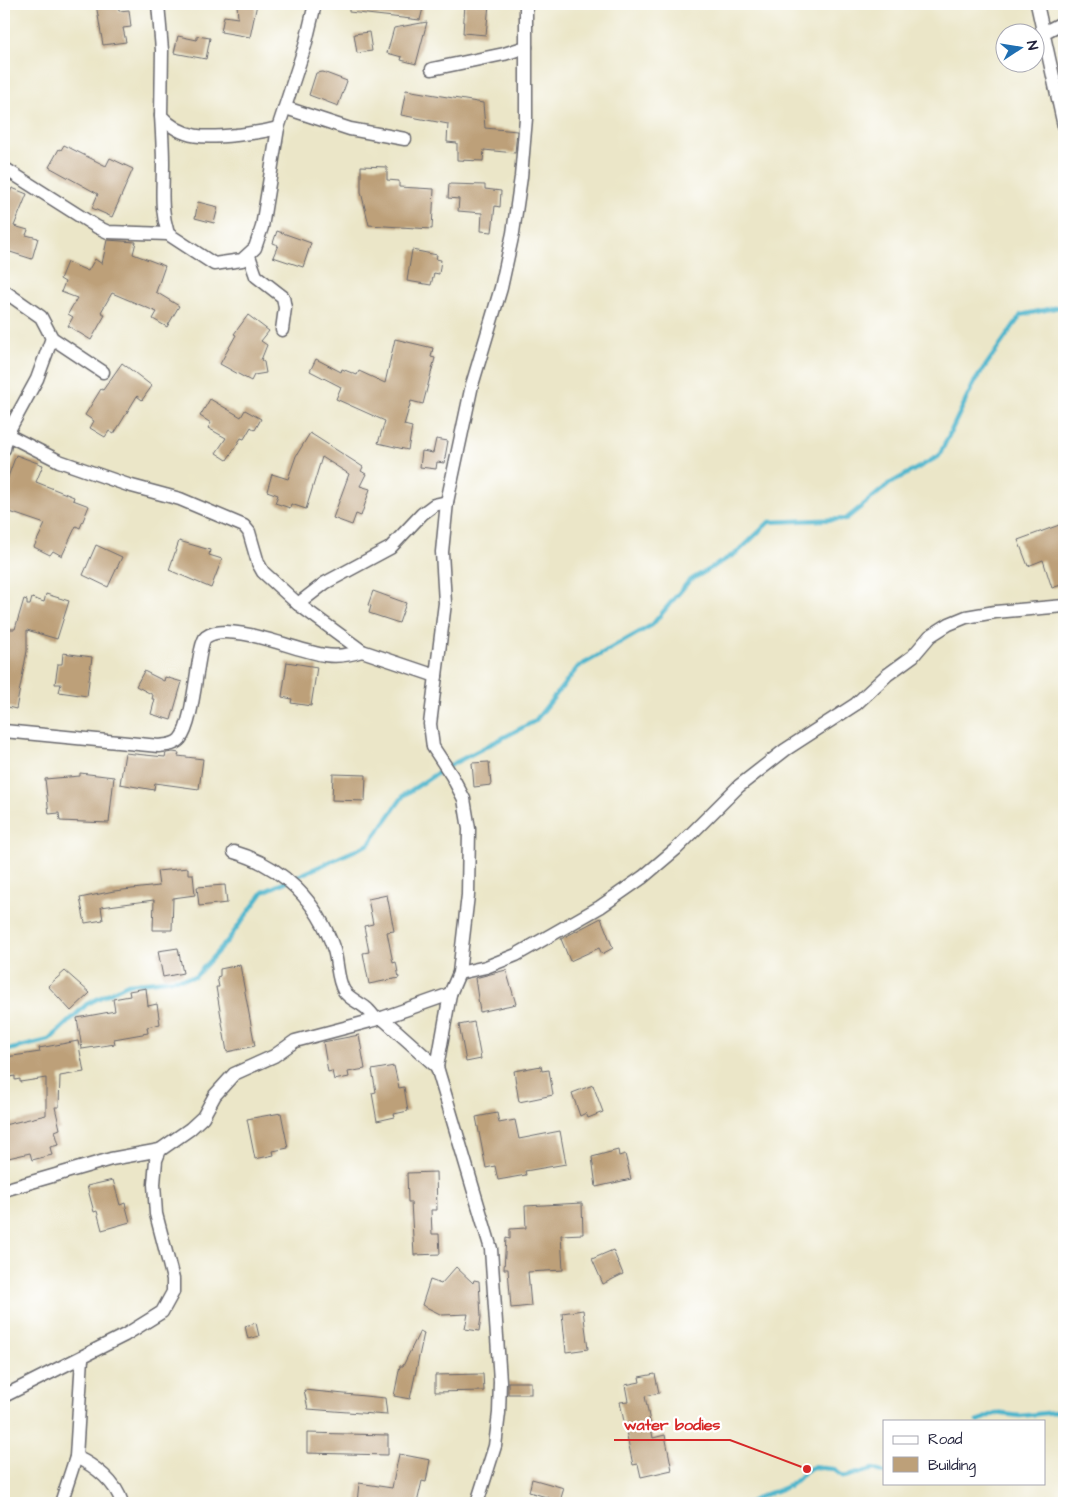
<svg xmlns="http://www.w3.org/2000/svg" width="1068" height="1507" font-family="'Architects Daughter',sans-serif">
  <rect width="100%" height="100%" fill="#fff"/>
  <filter id="ink" filterUnits="userSpaceOnUse"><feTurbulence type="fractalNoise" baseFrequency=".02" numOctaves="2"/><feDisplacementMap in="SourceGraphic" scale="10" xChannelSelector="R" yChannelSelector="G"/><feConvolveMatrix kernelMatrix="1 2 1 2 8 2 1 2 1" color-interpolation-filters="sRGB"/></filter>
  <filter id="wash" filterUnits="userSpaceOnUse"><feTurbulence type="fractalNoise" baseFrequency=".0096" numOctaves="4" result="noise"/><feDisplacementMap in="SourceGraphic" scale="20" xChannelSelector="R" yChannelSelector="G"/><feGaussianBlur stdDeviation="1.12" result="paint"/><feColorMatrix in="noise" values="0 0 0 0 0 0 0 0 0 0 0 0 0 0 0 0 0 1.4 0 .05"/><feComposite in="paint" operator="in"/></filter>
  <g filter="url(#wash)">
    <rect width="100%" height="100%" fill="#ebe6c8"/>
    <g fill="none" stroke-linecap="round" stroke-linejoin="round">
      <g stroke="#4eb5cc" stroke-width="4.5">
        <path d="M 4,1051 L 49,1040 L 87,1004 L 128,984 L 195,977 L 228,940 L 263,892 L 369,844 L 404,795 L 445,768 L 535,721 L 578,667 L 652,625 L 689,581 L 738,552 L 769,522 L 846,519 L 889,484 L 939,456 L 975,381 L 1021,315 L 1064,306"/>
        <path d="M 978,1421 L 995,1413 L 1020,1416 L 1064,1411"/>
        <path d="M 749,1503 C 761,1494 774,1493 788,1486 C 798,1481 803,1471 813,1467 L 833,1469 L 844,1477 L 874,1469 L 884,1473"/>
      </g>
    </g>
    <g id="blocks">
      <g fill="#bda079">
        <path d="M 96,4 L 117,4 L 119,11 L 129,10 L 131,27 L 123,28 L 126,42 L 103,45 Z"/>
        <path d="M 237,4 L 257,4 L 250,37 L 221,32 L 224,16 L 238,18 Z"/>
        <path d="M 349,4 L 424,4 L 420,20 L 349,12 Z"/>
        <path d="M 465,4 L 489,4 L 486,35 L 463,33 Z"/>
        <path d="M 427,22 L 416,64 L 401,60 L 402,57 L 387,53 L 394,28 Z"/>
        <path d="M 369,32 L 372,51 L 357,53 L 354,34 Z"/>
        <path d="M 178,36 L 197,40 L 197,36 L 210,38 L 206,59 L 174,53 Z"/>
        <path d="M 323,72 L 347,81 L 338,106 L 309,95 L 316,73 Z"/>
        <path d="M 406,90 L 483,103 L 485,128 L 517,131 L 515,153 L 484,150 L 483,161 L 457,160 L 457,143 L 447,142 L 448,124 L 401,115 Z"/>
        <path d="M 64,145 L 106,166 L 110,158 L 133,169 L 112,217 L 92,208 L 98,194 L 49,167 L 59,149 L 61,150 Z"/>
        <path d="M 361,166 L 387,167 L 387,180 L 399,181 L 399,187 L 434,189 L 432,229 L 369,225 L 361,192 Z"/>
        <path d="M 449,184 L 485,185 L 485,189 L 501,191 L 500,207 L 495,206 L 492,232 L 481,231 L 482,213 L 458,211 L 459,199 L 448,198 Z"/>
        <path d="M 12,188 L 27,194 L 14,226 L 28,230 L 26,235 L 38,238 L 32,259 L 4,250 L 4,191 L 9,194 Z"/>
        <path d="M 198,202 L 218,207 L 214,223 L 195,218 Z"/>
        <path d="M 277,231 L 311,243 L 303,267 L 273,257 L 278,245 L 273,243 Z"/>
        <path d="M 107,240 L 136,242 L 133,254 L 165,266 L 156,292 L 179,306 L 167,327 L 153,319 L 157,312 L 112,293 L 101,312 L 105,315 L 91,340 L 68,326 L 73,317 L 68,314 L 77,298 L 61,292 L 65,282 L 60,279 L 67,262 L 88,271 L 95,259 L 102,264 Z"/>
        <path d="M 412,250 L 437,255 L 436,259 L 441,260 L 439,274 L 434,273 L 431,285 L 407,281 Z"/>
        <path d="M 248,315 L 269,331 L 261,341 L 267,345 L 261,360 L 264,362 L 266,373 L 254,375 L 251,381 L 220,364 L 236,335 L 234,334 Z"/>
        <path d="M 395,339 L 433,348 L 431,357 L 435,358 L 423,404 L 411,401 L 404,425 L 412,427 L 408,450 L 378,443 L 385,421 L 336,399 L 341,387 L 310,371 L 316,359 L 341,372 L 342,369 L 357,375 L 359,371 L 385,383 Z"/>
        <path d="M 122,363 L 152,386 L 142,400 L 137,396 L 114,434 L 109,431 L 105,437 L 90,428 L 94,421 L 85,415 L 101,389 L 103,390 Z"/>
        <path d="M 210,399 L 241,417 L 245,410 L 261,419 L 255,430 L 251,427 L 244,439 L 241,438 L 227,460 L 216,453 L 226,438 L 208,428 L 211,423 L 200,416 Z"/>
        <path d="M 310,433 L 363,467 L 361,471 L 366,474 L 360,486 L 370,489 L 361,516 L 356,514 L 352,525 L 333,518 L 349,474 L 322,457 L 306,509 L 291,504 L 290,508 L 275,503 L 278,495 L 267,491 L 272,474 L 288,479 L 296,456 Z"/>
        <path d="M 436,439 L 448,441 L 444,463 L 437,462 L 436,469 L 420,467 L 422,451 L 433,453 Z"/>
        <path d="M 16,455 L 43,465 L 36,482 L 74,497 L 73,500 L 89,506 L 80,528 L 76,526 L 62,556 L 53,551 L 50,555 L 34,547 L 45,524 L 4,510 L 4,488 Z"/>
        <path d="M 1062,524 L 1064,531 L 1064,584 L 1052,588 L 1043,560 L 1028,566 L 1018,540 Z"/>
        <path d="M 179,541 L 210,550 L 209,555 L 222,559 L 211,588 L 169,570 Z"/>
        <path d="M 96,545 L 122,557 L 108,587 L 83,575 Z"/>
        <path d="M 373,591 L 406,603 L 399,623 L 369,613 L 371,606 L 368,605 Z"/>
        <path d="M 46,594 L 69,601 L 57,639 L 27,630 L 27,651 L 16,709 L 4,706 L 4,663 L 7,647 L 4,647 L 4,629 L 15,629 L 24,599 L 27,600 L 27,605 L 30,605 L 32,598 L 44,602 Z"/>
        <path d="M 63,653 L 92,657 L 87,696 L 59,692 L 61,684 L 55,684 L 58,664 L 62,664 Z"/>
        <path d="M 287,662 L 317,667 L 311,706 L 291,703 L 292,699 L 282,697 Z"/>
        <path d="M 144,671 L 164,681 L 165,677 L 182,682 L 171,720 L 151,714 L 155,699 L 152,699 L 153,695 L 136,686 Z"/>
        <path d="M 173,752 L 179,753 L 178,756 L 203,759 L 199,789 L 155,783 L 154,790 L 120,784 L 125,753 L 165,757 L 166,753 Z"/>
        <path d="M 489,762 L 491,785 L 474,787 L 472,763 Z"/>
        <path d="M 80,773 L 114,777 L 109,823 L 60,821 L 59,813 L 49,814 L 45,779 L 80,776 Z"/>
        <path d="M 333,774 L 366,775 L 365,801 L 332,800 Z"/>
        <path d="M 188,868 L 188,874 L 193,874 L 195,895 L 173,898 L 172,930 L 153,930 L 154,900 L 101,907 L 103,920 L 85,923 L 80,898 L 114,891 L 159,886 L 157,871 Z"/>
        <path d="M 225,885 L 227,903 L 199,906 L 197,887 Z"/>
        <path d="M 387,895 L 394,931 L 387,932 L 393,963 L 396,962 L 399,978 L 369,984 L 363,953 L 369,952 L 364,926 L 373,924 L 368,899 Z"/>
        <path d="M 601,918 L 613,948 L 602,954 L 599,948 L 570,961 L 561,939 Z"/>
        <path d="M 178,948 L 183,973 L 163,977 L 158,951 Z"/>
        <path d="M 240,965 L 255,1046 L 227,1052 L 216,987 L 219,987 L 217,977 L 220,976 L 220,969 Z"/>
        <path d="M 506,970 L 516,1004 L 480,1012 L 475,978 Z"/>
        <path d="M 65,971 L 90,993 L 71,1011 L 48,986 Z"/>
        <path d="M 146,988 L 148,1006 L 157,1004 L 160,1024 L 147,1027 L 148,1033 L 114,1039 L 115,1044 L 82,1049 L 77,1018 L 115,1011 L 113,999 L 130,996 L 129,991 Z"/>
        <path d="M 474,1022 L 481,1059 L 466,1062 L 459,1025 Z"/>
        <path d="M 359,1035 L 365,1069 L 348,1072 L 349,1077 L 334,1080 L 332,1071 L 328,1072 L 323,1042 Z"/>
        <path d="M 78,1041 L 84,1072 L 60,1076 L 59,1107 L 55,1107 L 60,1129 L 55,1131 L 59,1145 L 50,1147 L 52,1155 L 32,1160 L 30,1153 L 4,1159 L 4,1125 L 46,1115 L 46,1078 L 20,1082 L 20,1079 L 15,1080 L 15,1076 L 10,1077 L 6,1057 L 40,1052 L 39,1048 Z"/>
        <path d="M 394,1066 L 399,1088 L 404,1087 L 408,1111 L 394,1114 L 395,1117 L 377,1121 L 372,1093 L 376,1092 L 372,1070 Z"/>
        <path d="M 541,1066 L 542,1071 L 549,1070 L 553,1095 L 519,1102 L 514,1071 Z"/>
        <path d="M 593,1085 L 603,1112 L 588,1118 L 586,1113 L 580,1116 L 572,1093 Z"/>
        <path d="M 281,1113 L 288,1148 L 273,1151 L 274,1155 L 255,1159 L 247,1119 Z"/>
        <path d="M 497,1113 L 499,1123 L 515,1120 L 519,1139 L 560,1131 L 566,1164 L 525,1171 L 526,1175 L 498,1180 L 495,1166 L 486,1168 L 476,1117 Z"/>
        <path d="M 618,1150 L 619,1156 L 625,1154 L 631,1179 L 596,1187 L 592,1157 Z"/>
        <path d="M 436,1172 L 437,1210 L 431,1210 L 432,1234 L 439,1234 L 440,1254 L 414,1255 L 411,1202 L 408,1202 L 407,1173 Z"/>
        <path d="M 113,1180 L 120,1205 L 125,1203 L 130,1222 L 102,1230 L 97,1211 L 94,1212 L 87,1186 Z"/>
        <path d="M 582,1203 L 583,1234 L 561,1235 L 563,1270 L 528,1272 L 531,1306 L 511,1308 L 508,1269 L 504,1269 L 506,1238 L 510,1239 L 510,1229 L 526,1228 L 525,1206 Z"/>
        <path d="M 613,1250 L 623,1274 L 603,1284 L 592,1259 Z"/>
        <path d="M 456,1267 L 473,1283 L 474,1280 L 479,1281 L 481,1317 L 479,1331 L 465,1329 L 468,1314 L 442,1315 L 422,1305 L 430,1280 L 441,1284 Z"/>
        <path d="M 583,1310 L 588,1349 L 566,1352 L 562,1313 Z"/>
        <path d="M 256,1323 L 259,1336 L 248,1339 L 245,1326 Z"/>
        <path d="M 420,1331 L 424,1333 L 410,1399 L 394,1396 L 400,1366 L 403,1366 Z"/>
        <path d="M 483,1374 L 484,1391 L 435,1392 L 435,1375 Z"/>
        <path d="M 655,1374 L 659,1393 L 645,1396 L 653,1438 L 665,1435 L 672,1470 L 641,1477 L 638,1464 L 633,1465 L 620,1402 L 628,1401 L 625,1385 L 640,1382 L 639,1377 Z"/>
        <rect x="508" y="1382" width="23" height="12"/>
        <path d="M 304,1390 L 385,1398 L 387,1415 L 308,1409 Z"/>
        <path d="M 307,1433 L 388,1435 L 388,1455 L 307,1453 Z"/>
        <path d="M 399,1454 L 430,1460 L 426,1482 L 422,1481 L 417,1503 L 357,1503 L 359,1483 L 392,1488 Z"/>
        <path d="M 532,1479 L 564,1488 L 560,1501 L 529,1492 Z"/>
      </g>
    </g>
  </g>
  <g filter="url(#ink)">
    <use href="#blocks" fill-opacity="0" stroke="#68676c" stroke-width="1"/>
    <g fill="none" stroke-linecap="round" stroke-linejoin="round">
      <defs>
        <g id="minor">
          <path d="M 158,4 L 162,50 L 161,116 C 182,140 207,138 236,135 C 251,133 264,132 278,128"/>
          <path d="M 1037,4 L 1064,126"/>
          <path d="M 1045,32 L 1064,22"/>
          <path d="M 432,69 L 504,54 L 526,47"/>
          <path d="M 286,108 L 350,129 L 405,139"/>
          <path d="M 161,116 C 162,132 163,148 163,164 C 163,191 160,207 168,234"/>
          <path d="M 4,168 L 97,227 L 108,232 L 168,234 L 214,264 L 242,260 L 255,248 L 262,227 L 278,128 L 305,46 L 315,4"/>
          <path d="M 249,256 L 256,276 L 283,297 L 285,308 L 282,330"/>
          <path d="M 4,291 L 41,317 L 52,338 L 103,372"/>
          <path d="M 4,433 L 59,461 L 128,485 L 180,499 L 244,526 L 249,532 L 258,563 L 263,572 L 298,604 L 362,651 L 436,676"/>
          <path d="M 4,449 L 7,434 L 37,379 L 52,338"/>
          <path d="M 298,604 L 325,583 L 390,548 L 422,514 L 434,505 L 447,502"/>
          <path d="M 4,731 L 159,746 C 166,745 175,745 180,739 C 195,722 197,644 206,637 C 229,620 299,652 325,655 C 338,657 350,655 362,651"/>
          <path d="M 234,852 C 283,866 318,902 334,950 C 338,963 337,980 344,991 C 349,999 359,1002 366,1008 C 370,1011 373,1016 376,1019"/>
          <path d="M 459,973 L 486,967 L 516,955 L 600,907 L 643,877 L 676,849 L 739,786 L 785,750 L 856,704 L 887,675 L 913,656 L 930,636 L 949,624 L 966,617 L 995,612 L 1064,606"/>
          <path d="M 382,1018 L 437,1067"/>
          <path d="M 4,1190 L 111,1159 L 160,1150"/>
          <path d="M 4,1396 L 125,1335 L 162,1312 L 173,1292 L 173,1279 L 156,1214 L 154,1184 L 156,1160 L 160,1150 L 190,1129 L 203,1117 L 215,1095 L 234,1074 L 274,1056 L 295,1041 L 382,1018 L 450,994"/>
          <path d="M 76,1457 C 95,1466 116,1482 122,1503"/>
          <path d="M 61,1503 L 76,1457 L 82,1358"/>
          <path d="M 477,1503 L 495,1446 L 499,1413 L 500,1381 L 491,1249 L 437,1067 L 450,994 L 459,973 L 468,895 L 469,829 L 464,799 L 452,776 L 433,747 L 430,724 L 445,603 L 442,552 L 447,502 L 472,385 L 501,288 L 513,233 L 521,177 L 526,118 L 526,4"/>
        </g>
      </defs>
      <use href="#minor" stroke="#68676c" stroke-width="15"/>
      <use href="#minor" stroke="#fff" stroke-width="12"/>
    </g>
  </g>
  <path fill="none" stroke="#d62828" stroke-width="2" d="M807 1469L730 1440H614"/>
  <circle fill="#d62828" stroke="#fff" stroke-width="2" cx="807" cy="1469" r="5"/>
  <g font-size="16" text-anchor="middle" font-weight="bold" fill="#d62828" stroke="#fff" stroke-width="4.5" stroke-linejoin="round" paint-order="stroke">
    <text x="672" y="1430">water bodies</text>
  </g>
  <rect width="1068" height="1507" fill="none" stroke="#fff" stroke-width="20"/>
  <rect x="883" y="1420" width="162" height="65" fill="#ffffff" stroke="#a7a7b1"/>
  <rect x="893" y="1436" width="25" height="8" fill="#ffffff" stroke="#a7a7b1"/>
  <text x="928" y="1444" font-size="15" fill="#22223b">Road</text>
  <rect x="893" y="1457" width="25" height="15" fill="#bda079" stroke="#a7a7b1"/>
  <text x="928" y="1470" font-size="15" fill="#22223b">Building</text>
  <g transform="translate(1020 48) rotate(78)"><circle r="24" fill="#ffffff" stroke="#a7a7b1"/>
  <path d="M0-4L9 19L0 12L-9 19Z" fill="#1f6fb2"/>
  <text y="-8" font-size="14" font-weight="bold" text-anchor="middle" fill="#22223b">N</text>
  </g>
</svg>
